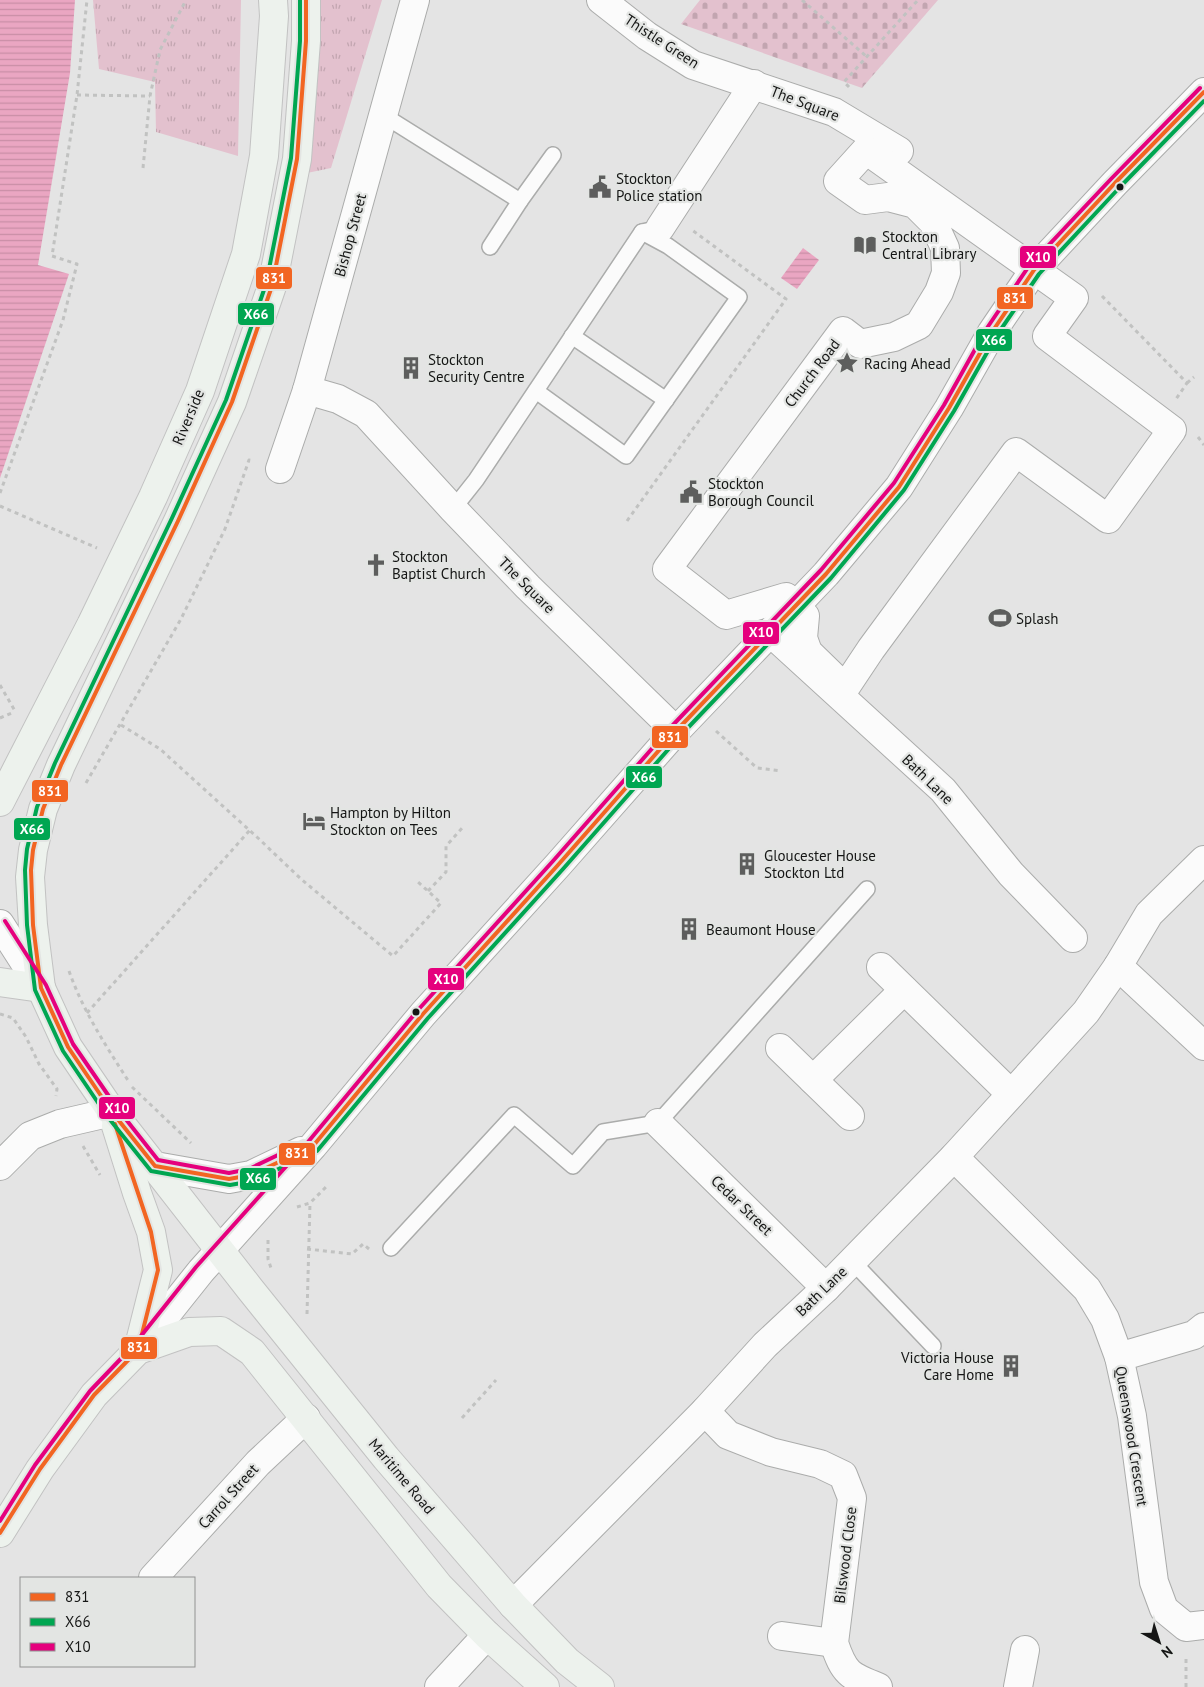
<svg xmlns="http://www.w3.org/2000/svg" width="1204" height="1687" font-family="'PT Sans',sans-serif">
  <defs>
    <pattern id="grass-tufts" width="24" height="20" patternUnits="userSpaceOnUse" patternTransform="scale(1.25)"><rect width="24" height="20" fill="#e3c1ce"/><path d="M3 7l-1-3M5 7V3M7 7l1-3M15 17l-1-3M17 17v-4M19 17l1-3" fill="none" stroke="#c2a5b0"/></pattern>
    <pattern id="cemetery-stones" width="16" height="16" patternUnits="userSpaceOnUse" patternTransform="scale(1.25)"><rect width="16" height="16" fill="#e3c1ce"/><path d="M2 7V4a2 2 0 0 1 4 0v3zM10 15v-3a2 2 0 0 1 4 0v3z" fill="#c2a5b0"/></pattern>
    <pattern id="water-rules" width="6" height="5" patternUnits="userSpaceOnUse" patternTransform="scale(1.25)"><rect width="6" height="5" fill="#eaa6c2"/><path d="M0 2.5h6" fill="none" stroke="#c88ea6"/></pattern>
  </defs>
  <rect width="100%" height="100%" fill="#e4e4e4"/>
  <g fill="url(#grass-tufts)">
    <path d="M 93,0 L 241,0 L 238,156 L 156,132 L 155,82 L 99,69 Z"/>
    <path d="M 318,0 L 382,0 L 331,168 L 307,173 Z"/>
  </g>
  <path fill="url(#cemetery-stones)" d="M 700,0 L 938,0 L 862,88 L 681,24 Z"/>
  <g fill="url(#water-rules)">
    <path d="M 0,0 L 75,0 L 70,73 L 38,265 L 69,274 L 0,478 Z"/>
    <path d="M 803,248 L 819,260 L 797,289 L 781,278 Z"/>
  </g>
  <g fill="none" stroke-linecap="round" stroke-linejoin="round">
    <defs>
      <g id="lane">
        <path d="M 383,115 L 520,201 L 553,155"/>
        <path d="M 490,247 L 520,201"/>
        <path d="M 572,336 L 666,400"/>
        <path d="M 536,391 L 626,456 L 739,297 L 668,246 L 642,232"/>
        <path d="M 453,509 L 476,480 L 642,232 L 651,230"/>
        <path d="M 391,1248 L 514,1115 L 573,1166 L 603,1132 L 658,1123 L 867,889"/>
        <path d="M 852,1261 L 933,1346"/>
      </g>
      <g id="street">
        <path d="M 601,0 L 647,36 L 693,65 L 834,112 L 899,151"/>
        <path d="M 866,150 L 1074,298 L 1047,336 L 1172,430 L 1108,519 L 1016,452 L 871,649 L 845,688 L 808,652 L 803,638 L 805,616 L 786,597 L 726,615 L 667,569 L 843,331 L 860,344 L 894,337 L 919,325 L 939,292 L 946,273 L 945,248 L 933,222 L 915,204 L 888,197 L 865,200 L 838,181 Z"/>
        <path d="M 660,228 L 754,84"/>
        <path d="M 307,390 L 338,399 L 366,414 L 453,509 L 528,587 L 676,731"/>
        <path d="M 280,469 L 307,390 L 415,0"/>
        <path d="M 770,632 L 943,790 L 1011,874 L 1073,938"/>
        <path d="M 1118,966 L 1204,1046"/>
        <path d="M 881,967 L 1011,1094"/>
        <path d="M 780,1048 L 850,1116"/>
        <path d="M 813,1080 L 904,990"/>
        <path d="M 658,1123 L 826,1288"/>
        <path d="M 954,1157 L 1087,1289 L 1105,1319 L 1119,1357 L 1132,1416 L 1154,1582 L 1164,1609 L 1186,1627 L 1204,1625"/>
        <path d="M 0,1166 L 30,1136 L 60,1124 L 112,1112"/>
        <path d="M 1119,1357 L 1194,1335 L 1204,1327"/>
        <path d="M 705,1411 L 728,1435 L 771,1452 L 820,1464 L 843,1475 L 852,1498 L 834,1643 C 844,1673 849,1676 878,1687"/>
        <path d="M 153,1578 L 258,1463 L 306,1418"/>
        <path d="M 513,1605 L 705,1411 L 765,1345 L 826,1288 L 954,1157 L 1086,1012 L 1118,966 L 1149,914 L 1204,860"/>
        <path d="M 782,1636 L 834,1643"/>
        <path d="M 439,1687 L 487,1635"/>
        <path d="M 1018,1687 L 1025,1650"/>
      </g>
      <g id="secondary">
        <path d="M 0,924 L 41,988"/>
        <path d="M 155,1166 L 229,1179 L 251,1175 L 301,1151"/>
        <path d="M 138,1350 L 201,1271 L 313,1146 L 423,1014 L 558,865 L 676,731 L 826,574 L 899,487 L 949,408 L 992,332 L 1034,270 L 1115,183 L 1204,92"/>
      </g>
      <g id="primary">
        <path d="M 306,0 L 306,41 L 297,159 L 272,286 L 232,402 L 178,521 L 61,765 L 43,809 L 33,850 L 30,877 L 33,925 L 41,988 L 68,1047 L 112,1112 L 250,1289 L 386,1458 L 513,1605 L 567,1661 L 600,1687"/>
        <path d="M 0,802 L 91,625 L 153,497 L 200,391 L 246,254 L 264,156 L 274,16 L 273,0"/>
        <path d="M 0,982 L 41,988"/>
        <path d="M 116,1126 L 137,1193 L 151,1232 L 158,1270 L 138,1350"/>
        <path d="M 0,1533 L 40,1469 L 94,1395 L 138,1350 L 189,1332 L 221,1331 L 252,1352 L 439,1586 L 487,1635 L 545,1687"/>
      </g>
    </defs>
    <use href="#lane" stroke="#abacab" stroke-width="18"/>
    <use href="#street" stroke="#abacab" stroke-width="30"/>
    <use href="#secondary" stroke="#abacab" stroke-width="30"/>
    <use href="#primary" stroke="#c2c2c2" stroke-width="30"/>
    <g stroke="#c1c2c1" stroke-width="3" stroke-dasharray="4 4" stroke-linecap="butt">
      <path d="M 802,0 L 867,57"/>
      <path d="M 849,87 L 844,82 L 918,0"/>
      <path d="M 77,95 L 150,96"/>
      <path d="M 143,168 L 150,96 L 160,50 L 186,0"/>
      <path d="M 1102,296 L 1187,383 L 1176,399"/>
      <path d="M 1187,383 L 1194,377"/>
      <path d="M 1198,437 L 1204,445"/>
      <path d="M 0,493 L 63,320 L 77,264 L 52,256 L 77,95 L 87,0"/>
      <path d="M 0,506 L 97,548"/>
      <path d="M 627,521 L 786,299 L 692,230"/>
      <path d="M 0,685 L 15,711"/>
      <path d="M 0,718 L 14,712"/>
      <path d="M 121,725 L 160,749 L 258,838 L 301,879 L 393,956 L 441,903 L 418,882"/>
      <path d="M 716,731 L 757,768 L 781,771"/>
      <path d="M 86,783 L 181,619 L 225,529 L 249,460 L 253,461"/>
      <path d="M 428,891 L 446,872 L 446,846 L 463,827"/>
      <path d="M 69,971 C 83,1011 106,1046 129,1082"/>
      <path d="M 87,1013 L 250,830"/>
      <path d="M 0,1014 L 13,1018 L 26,1037 L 39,1064 L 57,1089 L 56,1096"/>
      <path d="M 132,1087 L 191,1143"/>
      <path d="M 83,1146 L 100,1175"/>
      <path d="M 297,1207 L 310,1203 L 327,1186"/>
      <path d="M 268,1240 L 268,1259 L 271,1268"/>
      <path d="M 307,1249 L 352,1254 L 363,1244 L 369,1249"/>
      <path d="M 307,1314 L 310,1203"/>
      <path d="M 462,1418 L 496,1380"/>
      <path d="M 1186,1687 L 1186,1655"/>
    </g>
    <use href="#lane" stroke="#fbfbfb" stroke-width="15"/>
    <use href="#street" stroke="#fbfbfb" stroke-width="28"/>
    <use href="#secondary" stroke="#fbfbfb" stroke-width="28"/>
    <use href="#primary" stroke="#edf2ed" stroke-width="28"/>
    <defs>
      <g id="bus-1">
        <path d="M 306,0 L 306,41 L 297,159 L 272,286 L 232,402 L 178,521 L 61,765 L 43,809 L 33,850 L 31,870 L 33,925 L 41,988 L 68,1047 L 112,1112 L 155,1166 L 229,1179 L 251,1175 L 313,1146 L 423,1014 L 558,865 L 676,731 L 826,574 L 899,487 L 949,408 L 992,332 L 1034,270 L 1115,183 L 1204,92"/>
        <path d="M 0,1533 L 40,1469 L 94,1395 L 138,1350 L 158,1270 L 151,1232 L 115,1124"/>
      </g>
      <path id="bus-2" d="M 300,0 L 300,41 L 291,158 L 266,284 L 226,400 L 172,518 L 55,763 L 37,807 L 27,849 L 25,870 L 27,925 L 35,990 L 63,1051 L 107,1116 L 151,1171 L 230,1185 L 253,1181 L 317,1151 L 428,1018 L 563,869 L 681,735 L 831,578 L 904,490 L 954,411 L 997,335 L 1039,274 L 1120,187 L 1204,101"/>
      <g id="bus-3">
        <path d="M 5,921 L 46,985 L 73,1044 L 117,1108 L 158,1160 L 229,1173 L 249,1169 L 303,1143"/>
        <path d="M 0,1521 L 35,1465 L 90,1391 L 133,1346 L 196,1267 L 308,1142 L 418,1010 L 553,861 L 671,727 L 821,570 L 894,483 L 944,405 L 987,328 L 1029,266 L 1111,179 L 1200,88"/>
      </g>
    </defs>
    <use href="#bus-1" stroke="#e3e5e3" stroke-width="8"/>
    <use href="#bus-2" stroke="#e3e5e3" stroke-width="8"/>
    <use href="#bus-3" stroke="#e3e5e3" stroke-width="8"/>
    <use href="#bus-1" stroke="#f26522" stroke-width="4"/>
    <use href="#bus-2" stroke="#00a651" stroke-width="4"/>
    <use href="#bus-3" stroke="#e5007d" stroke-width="4"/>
  </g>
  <defs>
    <symbol id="civic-bare" viewBox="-9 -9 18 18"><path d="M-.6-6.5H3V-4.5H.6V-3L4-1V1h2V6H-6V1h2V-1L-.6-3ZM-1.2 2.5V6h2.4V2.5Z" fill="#5d5e5d" stroke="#e3e5e3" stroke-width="2.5" paint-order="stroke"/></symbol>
    <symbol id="library-bare" viewBox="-9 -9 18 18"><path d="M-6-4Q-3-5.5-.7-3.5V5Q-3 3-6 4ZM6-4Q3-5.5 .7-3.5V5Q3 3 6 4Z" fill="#5d5e5d" stroke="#e3e5e3" stroke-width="2.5" paint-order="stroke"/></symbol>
    <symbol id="sight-bare" viewBox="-9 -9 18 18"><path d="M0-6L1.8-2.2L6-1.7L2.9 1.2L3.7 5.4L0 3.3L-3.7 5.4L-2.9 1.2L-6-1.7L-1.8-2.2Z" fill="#5d5e5d" stroke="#e3e5e3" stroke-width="2.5" paint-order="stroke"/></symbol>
    <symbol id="building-bare" viewBox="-9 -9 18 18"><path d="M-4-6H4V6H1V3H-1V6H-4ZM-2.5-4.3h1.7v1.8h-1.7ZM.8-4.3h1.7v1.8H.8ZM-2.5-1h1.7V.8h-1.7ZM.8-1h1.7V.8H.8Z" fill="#5d5e5d" stroke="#e3e5e3" stroke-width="2.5" paint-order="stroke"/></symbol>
    <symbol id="church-bare" viewBox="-9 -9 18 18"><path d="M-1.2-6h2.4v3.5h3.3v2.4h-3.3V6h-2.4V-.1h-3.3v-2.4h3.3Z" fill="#5d5e5d" stroke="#e3e5e3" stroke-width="2.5" paint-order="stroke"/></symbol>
    <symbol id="stadium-bare" viewBox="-9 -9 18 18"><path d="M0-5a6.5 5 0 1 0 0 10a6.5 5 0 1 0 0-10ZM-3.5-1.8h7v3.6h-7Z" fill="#5d5e5d" stroke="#e3e5e3" stroke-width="2.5" paint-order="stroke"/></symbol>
    <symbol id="hotel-bare" viewBox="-9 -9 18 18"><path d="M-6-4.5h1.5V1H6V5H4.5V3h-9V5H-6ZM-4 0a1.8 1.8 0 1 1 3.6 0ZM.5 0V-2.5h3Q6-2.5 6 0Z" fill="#5d5e5d" stroke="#e3e5e3" stroke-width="2.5" paint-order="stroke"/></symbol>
  </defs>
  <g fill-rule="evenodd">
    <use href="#civic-bare" x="584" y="171" width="32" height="32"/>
    <use href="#library-bare" x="849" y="229" width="32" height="32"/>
    <use href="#sight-bare" x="831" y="347" width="32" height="32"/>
    <use href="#building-bare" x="395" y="352" width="32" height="32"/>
    <use href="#civic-bare" x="675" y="476" width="32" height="32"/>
    <use href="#church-bare" x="360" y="549" width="32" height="32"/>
    <use href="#stadium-bare" x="984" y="602" width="32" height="32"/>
    <use href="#hotel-bare" x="298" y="805" width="32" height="32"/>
    <use href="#building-bare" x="731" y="848" width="32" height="32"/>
    <use href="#building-bare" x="673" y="913" width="32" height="32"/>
    <use href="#building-bare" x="995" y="1350" width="32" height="32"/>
  </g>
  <g fill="#151615" stroke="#e3e5e3" stroke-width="2">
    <circle cx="1120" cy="187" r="4.5"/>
    <circle cx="416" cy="1012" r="4.5"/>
  </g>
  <g text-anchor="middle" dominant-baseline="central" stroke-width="4.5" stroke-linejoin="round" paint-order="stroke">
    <g font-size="15" fill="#151615" stroke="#e3e5e3">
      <text transform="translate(662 41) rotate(33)">Thistle Green</text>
      <text transform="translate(805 103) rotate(21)">The Square</text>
      <text transform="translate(350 235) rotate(-75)">Bishop Street</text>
      <text transform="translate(812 373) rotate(-53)">Church Road</text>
      <text transform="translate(188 417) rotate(-67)">Riverside</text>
      <text transform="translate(527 585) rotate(45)">The Square</text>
      <text transform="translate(928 779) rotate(44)">Bath Lane</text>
      <text transform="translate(742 1205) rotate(44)">Cedar Street</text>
      <text transform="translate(821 1291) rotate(-44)">Bath Lane</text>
      <text transform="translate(1132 1436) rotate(81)">Queenswood Crescent</text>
      <text transform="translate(402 1476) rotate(50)">Maritime Road</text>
      <text transform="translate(228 1496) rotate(-48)">Carrol Street</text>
      <text transform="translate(845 1555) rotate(-83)">Bilswood Close</text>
    </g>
    <g font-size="15" fill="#151615" stroke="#e3e5e3" text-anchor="start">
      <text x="616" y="178">Stockton<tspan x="616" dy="17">Police station</tspan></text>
      <text x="882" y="236">Stockton<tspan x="882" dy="17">Central Library</tspan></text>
      <text x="428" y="359">Stockton<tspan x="428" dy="17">Security Centre</tspan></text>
      <text x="864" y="363">Racing Ahead</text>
      <text x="708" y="483">Stockton<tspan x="708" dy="17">Borough Council</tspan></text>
      <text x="392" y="556">Stockton<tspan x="392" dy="17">Baptist Church</tspan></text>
      <text x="1016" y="618">Splash</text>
      <text x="330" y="812">Hampton by Hilton<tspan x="330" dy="17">Stockton on Tees</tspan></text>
      <text x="764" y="855">Gloucester House<tspan x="764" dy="17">Stockton Ltd</tspan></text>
      <text x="706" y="929">Beaumont House</text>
      <text x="994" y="1357" text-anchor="end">Victoria House<tspan x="994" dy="17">Care Home</tspan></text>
    </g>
  </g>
  <g stroke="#e3e5e3" stroke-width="2">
    <rect x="1019" y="245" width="38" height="24" rx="5" fill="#e5007d"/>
    <rect x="255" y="266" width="38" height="24" rx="5" fill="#f26522"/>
    <rect x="996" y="286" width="38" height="24" rx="5" fill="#f26522"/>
    <rect x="237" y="302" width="38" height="24" rx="5" fill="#00a651"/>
    <rect x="975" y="328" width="38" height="24" rx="5" fill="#00a651"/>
    <rect x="742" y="621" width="38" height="24" rx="5" fill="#e5007d"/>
    <rect x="651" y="725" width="38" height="24" rx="5" fill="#f26522"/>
    <rect x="625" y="765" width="38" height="24" rx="5" fill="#00a651"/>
    <rect x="31" y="779" width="38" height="24" rx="5" fill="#f26522"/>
    <rect x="13" y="817" width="38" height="24" rx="5" fill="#00a651"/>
    <rect x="427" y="967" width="38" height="24" rx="5" fill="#e5007d"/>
    <rect x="98" y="1096" width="38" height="24" rx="5" fill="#e5007d"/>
    <rect x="278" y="1142" width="38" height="24" rx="5" fill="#f26522"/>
    <rect x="239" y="1167" width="38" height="24" rx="5" fill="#00a651"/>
    <rect x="120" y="1336" width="38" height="24" rx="5" fill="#f26522"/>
  </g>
  <g font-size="14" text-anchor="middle" font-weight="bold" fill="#fff">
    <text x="1038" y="262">X10</text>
    <text x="274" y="283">831</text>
    <text x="1015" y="303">831</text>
    <text x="256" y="319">X66</text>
    <text x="994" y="345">X66</text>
    <text x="761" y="637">X10</text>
    <text x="670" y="742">831</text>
    <text x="644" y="782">X66</text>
    <text x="50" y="796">831</text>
    <text x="32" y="834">X66</text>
    <text x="446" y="984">X10</text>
    <text x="117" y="1113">X10</text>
    <text x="297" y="1158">831</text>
    <text x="258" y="1183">X66</text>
    <text x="139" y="1352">831</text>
  </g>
  <rect x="20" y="1577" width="175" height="90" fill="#e3e5e3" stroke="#919291"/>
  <rect x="30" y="1593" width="25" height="8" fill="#f26522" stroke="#919291"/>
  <text x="65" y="1602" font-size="15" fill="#151615">831</text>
  <rect x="30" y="1618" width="25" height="8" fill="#00a651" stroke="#919291"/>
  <text x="65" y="1627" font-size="15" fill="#151615">X66</text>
  <rect x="30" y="1643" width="25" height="8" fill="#e5007d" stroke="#919291"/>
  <text x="65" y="1652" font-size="15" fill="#151615">X10</text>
  <g transform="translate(1159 1642) rotate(141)" stroke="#e3e5e3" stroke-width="4" paint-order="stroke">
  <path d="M0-4L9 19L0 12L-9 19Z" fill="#151615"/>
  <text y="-8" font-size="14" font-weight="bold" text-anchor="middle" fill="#151615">N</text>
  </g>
</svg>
